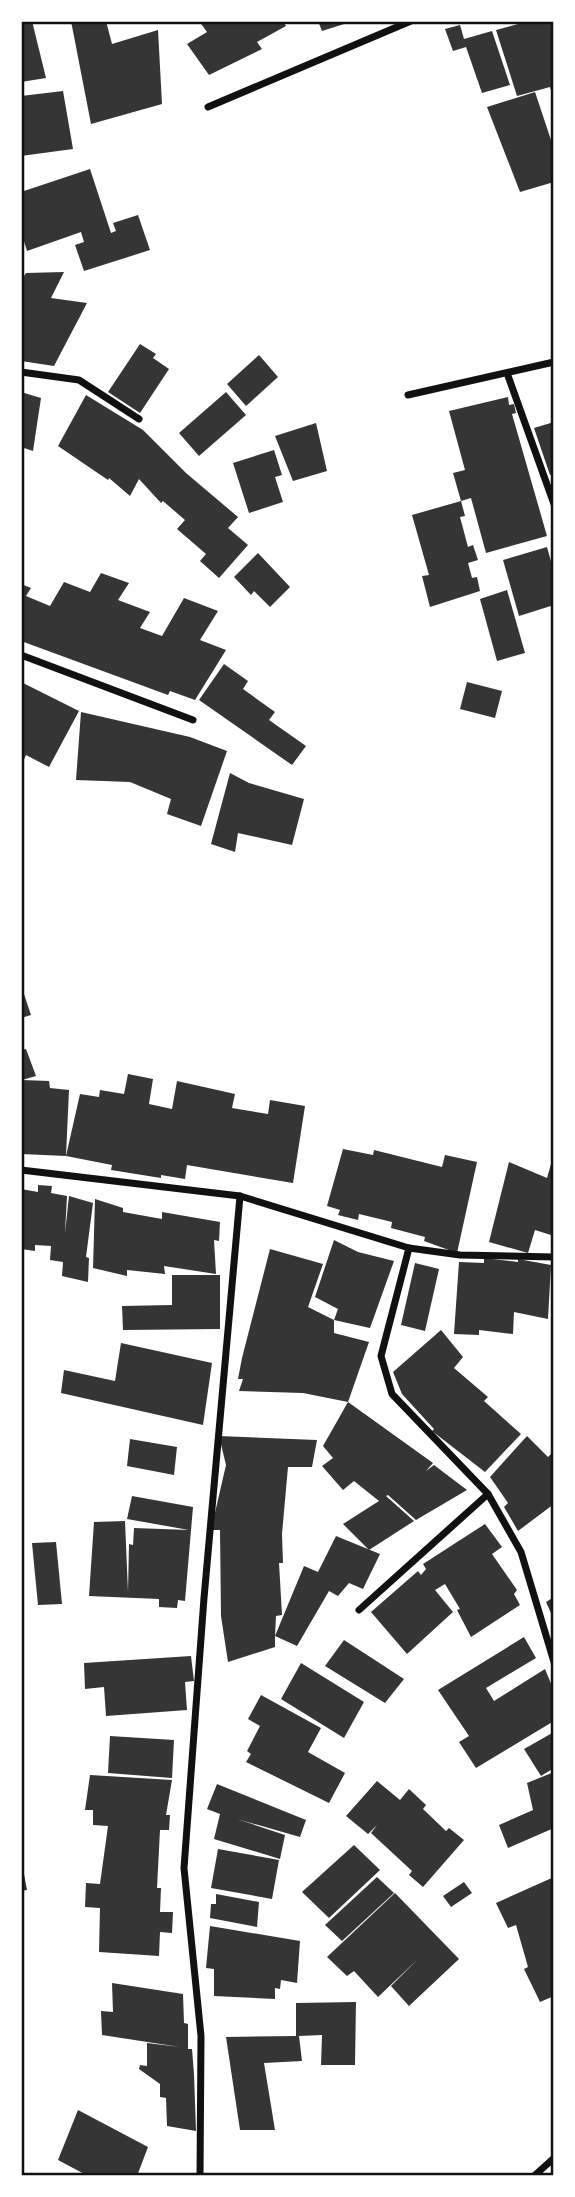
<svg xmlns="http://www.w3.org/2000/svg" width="575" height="2197" font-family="Helvetica,sans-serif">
  <rect width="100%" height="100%" fill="#fff"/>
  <g fill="#353535">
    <path d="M 21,21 L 32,21 L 46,78 L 21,82 Z"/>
    <path d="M 71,21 L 106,21 L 112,44 L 158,30 L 162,104 L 91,124 Z"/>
    <path d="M 199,21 L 283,21 L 286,26 L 257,42 L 262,49 L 209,75 L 187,44 L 207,32 Z"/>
    <path d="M 318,21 L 343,21 L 344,24 L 322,31 Z"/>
    <path d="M 554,21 L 554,100 L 550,87 L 517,96 L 496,30 L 529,21 Z"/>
    <path d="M 460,25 L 464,39 L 492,31 L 510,85 L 482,93 L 466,47 L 453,51 L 445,29 Z"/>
    <path d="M 63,91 L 73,149 L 21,156 L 21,96 Z"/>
    <path d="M 535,92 L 554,149 L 554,182 L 520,192 L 487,107 Z"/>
    <path d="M 90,169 L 111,233 L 116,231 L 113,223 L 138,215 L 150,250 L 84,271 L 75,245 L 84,242 L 81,232 L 27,251 L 21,232 L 21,192 Z"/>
    <path d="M 64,272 L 51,298 L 87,303 L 54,366 L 21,361 L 21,281 L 26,273 Z"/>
    <path d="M 140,344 L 156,354 L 153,358 L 169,369 L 140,413 L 108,392 Z"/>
    <path d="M 259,355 L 278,377 L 246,406 L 227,384 Z"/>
    <path d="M 21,392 L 41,398 L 33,451 L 21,447 Z"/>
    <path d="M 226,392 L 246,415 L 199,456 L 179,433 Z"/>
    <path d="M 86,395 L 143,430 L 186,473 L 238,517 L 228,528 L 248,545 L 219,578 L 200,561 L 206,554 L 177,529 L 185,520 L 163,501 L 161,503 L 139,479 L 130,496 L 109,478 L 108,480 L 58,446 Z"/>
    <path d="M 508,397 L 509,405 L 514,404 L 516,413 L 512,414 L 547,536 L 486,553 L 471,498 L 461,501 L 453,473 L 465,470 L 449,411 Z"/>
    <path d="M 554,422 L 554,473 L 550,475 L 534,428 Z"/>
    <path d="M 316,423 L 327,471 L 293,481 L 275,436 Z"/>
    <path d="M 274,450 L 282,475 L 275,477 L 283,502 L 249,513 L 233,463 Z"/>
    <path d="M 461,501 L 465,516 L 460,517 L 468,547 L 473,545 L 478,560 L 468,563 L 472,578 L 477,577 L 480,591 L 430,607 L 422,576 L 429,575 L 412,515 Z"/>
    <path d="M 547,547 L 554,572 L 554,605 L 519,616 L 503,560 Z"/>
    <path d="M 258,553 L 290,587 L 270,607 L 254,591 L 251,595 L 234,577 Z"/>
    <path d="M 101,573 L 129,583 L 118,600 L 150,612 L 140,628 L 162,636 L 184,598 L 218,611 L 200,640 L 226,650 L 195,700 L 170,691 L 168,695 L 21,641 L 21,584 L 31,588 L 26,596 L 50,606 L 64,582 L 90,592 Z"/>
    <path d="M 507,590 L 525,653 L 497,661 L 480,599 Z"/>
    <path d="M 224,664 L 248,681 L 243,689 L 275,712 L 269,720 L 306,746 L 292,765 L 199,700 Z"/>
    <path d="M 21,682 L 79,711 L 49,767 L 26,755 L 21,766 Z"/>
    <path d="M 467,682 L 502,691 L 495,718 L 460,709 Z"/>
    <path d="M 81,712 L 190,737 L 227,751 L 201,826 L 167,814 L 171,799 L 130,782 L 76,780 Z"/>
    <path d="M 230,773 L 249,783 L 304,799 L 292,845 L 238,833 L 235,852 L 211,844 Z"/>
    <path d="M 21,985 L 31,1015 L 21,1018 Z"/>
    <path d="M 26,1049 L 36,1076 L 22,1080 L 49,1081 L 50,1088 L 69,1090 L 66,1156 L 21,1154 L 21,1050 Z"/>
    <path d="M 128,1074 L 153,1079 L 149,1104 L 172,1109 L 177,1081 L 235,1094 L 232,1108 L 268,1114 L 270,1100 L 305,1106 L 293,1183 L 187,1165 L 185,1179 L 161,1175 L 161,1178 L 111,1170 L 112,1165 L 66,1156 L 80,1094 L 99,1097 L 100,1090 L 124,1094 Z"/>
    <path d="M 343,1149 L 373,1155 L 374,1150 L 442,1167 L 445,1155 L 477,1162 L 457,1253 L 424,1241 L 425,1237 L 391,1228 L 392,1222 L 359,1214 L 358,1220 L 338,1215 L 340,1210 L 327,1206 Z"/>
    <path d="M 509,1162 L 547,1178 L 551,1164 L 554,1165 L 554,1236 L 535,1230 L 528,1253 L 489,1242 Z"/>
    <path d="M 38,1185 L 52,1186 L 51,1193 L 67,1196 L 65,1233 L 69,1196 L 93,1203 L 86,1257 L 89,1258 L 88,1282 L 62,1276 L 63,1262 L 50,1260 L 51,1246 L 35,1245 L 35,1251 L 21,1249 L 21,1189 L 38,1192 Z"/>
    <path d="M 95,1199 L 123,1208 L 123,1212 L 162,1219 L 162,1212 L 220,1222 L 219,1241 L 214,1240 L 216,1274 L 164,1266 L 165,1274 L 127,1270 L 127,1276 L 93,1268 Z"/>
    <path d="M 334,1240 L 358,1252 L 394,1261 L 370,1328 L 334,1320 L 334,1333 L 369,1342 L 348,1402 L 303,1393 L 239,1391 L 243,1379 L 238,1379 L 242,1358 L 270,1249 L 323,1264 L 308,1307 L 334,1320 L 338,1309 L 315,1297 Z"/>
    <path d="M 484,1258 L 518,1262 L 518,1259 L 551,1265 L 548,1319 L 514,1312 L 513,1334 L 479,1330 L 479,1335 L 454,1334 L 459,1262 L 484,1263 Z"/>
    <path d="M 415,1263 L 439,1269 L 425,1331 L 401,1325 Z"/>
    <path d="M 172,1275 L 220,1275 L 220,1329 L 123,1330 L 122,1306 L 172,1305 Z"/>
    <path d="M 441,1330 L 463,1357 L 454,1368 L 488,1397 L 484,1401 L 521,1434 L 485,1472 L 432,1431 L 434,1429 L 402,1394 L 393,1372 Z"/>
    <path d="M 121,1343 L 212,1363 L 203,1425 L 61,1393 L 64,1370 L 115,1381 Z"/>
    <path d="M 348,1402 L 433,1463 L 426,1471 L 434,1465 L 467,1490 L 416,1520 L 388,1495 L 386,1496 L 414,1521 L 369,1550 L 343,1524 L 379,1501 L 354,1481 L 343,1490 L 322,1466 L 333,1458 L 323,1446 Z"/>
    <path d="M 219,1436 L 317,1440 L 312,1467 L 288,1467 L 282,1534 L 283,1563 L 279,1563 L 282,1615 L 276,1616 L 275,1636 L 304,1566 L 318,1572 L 336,1536 L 380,1554 L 363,1589 L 349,1583 L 338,1596 L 329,1591 L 297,1646 L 275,1636 L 275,1647 L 228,1662 L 221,1616 L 220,1530 L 211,1530 L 226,1465 Z"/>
    <path d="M 527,1436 L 548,1457 L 554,1451 L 554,1504 L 518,1531 L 504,1507 L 508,1503 L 490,1477 Z"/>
    <path d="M 130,1439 L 177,1447 L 174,1475 L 127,1466 Z"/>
    <path d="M 132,1496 L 193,1507 L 185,1601 L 178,1600 L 177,1608 L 159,1607 L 159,1599 L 89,1596 L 94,1522 L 125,1521 L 128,1592 L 129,1544 L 133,1545 L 134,1528 L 189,1530 L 127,1519 Z"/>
    <path d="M 485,1524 L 502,1547 L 492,1554 L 517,1590 L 514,1594 L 520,1605 L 471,1637 L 457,1610 L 460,1609 L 445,1584 L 435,1590 L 453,1612 L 407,1654 L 371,1612 L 418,1571 L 421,1575 L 426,1569 L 423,1564 Z"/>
    <path d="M 56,1542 L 62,1604 L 38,1605 L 32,1543 Z"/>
    <path d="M 554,1597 L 554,1620 L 546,1602 Z"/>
    <path d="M 524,1637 L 536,1658 L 486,1688 L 494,1701 L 545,1669 L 554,1691 L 554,1721 L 476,1768 L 459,1742 L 469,1736 L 438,1690 Z"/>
    <path d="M 344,1640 L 404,1679 L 385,1703 L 325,1666 Z"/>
    <path d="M 191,1656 L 194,1681 L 185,1682 L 187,1710 L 106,1716 L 104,1687 L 85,1689 L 84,1663 Z"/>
    <path d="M 301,1663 L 364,1702 L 344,1738 L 281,1699 Z"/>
    <path d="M 261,1695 L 321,1728 L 308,1752 L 345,1773 L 329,1803 L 246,1762 L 251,1754 L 247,1751 L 260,1726 L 248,1719 Z"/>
    <path d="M 554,1732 L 554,1768 L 541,1776 L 524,1749 Z"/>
    <path d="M 110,1736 L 174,1740 L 172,1778 L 108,1773 Z"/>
    <path d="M 554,1772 L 554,1828 L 508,1848 L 499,1825 L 533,1810 L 527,1783 Z"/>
    <path d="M 90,1775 L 172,1780 L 166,1815 L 170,1815 L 169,1830 L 160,1830 L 157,1888 L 161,1888 L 160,1912 L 173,1912 L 172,1933 L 160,1932 L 159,1956 L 99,1952 L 100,1908 L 85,1907 L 86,1883 L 100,1884 L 108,1826 L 93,1825 L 93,1810 L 85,1810 Z"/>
    <path d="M 377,1781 L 400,1800 L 409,1789 L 426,1805 L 423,1809 L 446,1831 L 449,1828 L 464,1840 L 423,1887 L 409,1875 L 412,1871 L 371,1833 L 377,1825 L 368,1834 L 346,1816 Z"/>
    <path d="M 217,1784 L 306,1820 L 300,1837 L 237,1819 L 285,1835 L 280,1859 L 214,1839 L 220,1814 L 207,1809 Z"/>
    <path d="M 354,1845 L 380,1870 L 329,1918 L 302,1892 Z"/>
    <path d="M 218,1849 L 279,1860 L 272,1899 L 211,1888 Z"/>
    <path d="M 21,1858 L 27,1890 L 21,1891 Z"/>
    <path d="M 377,1877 L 394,1893 L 342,1941 L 325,1925 Z"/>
    <path d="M 554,1877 L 554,1996 L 540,2002 L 524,1969 L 528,1967 L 516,1925 L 508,1928 L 496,1903 Z"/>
    <path d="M 464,1882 L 472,1893 L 451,1907 L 443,1896 Z"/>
    <path d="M 395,1893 L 459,1959 L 409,2006 L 391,1986 L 418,1959 L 378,1997 L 354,1971 L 347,1976 L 327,1957 Z"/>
    <path d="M 216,1894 L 259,1902 L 257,1927 L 210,1918 L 211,1904 L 216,1904 Z"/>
    <path d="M 210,1926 L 300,1941 L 297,1983 L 281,1980 L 280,1989 L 275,1988 L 275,1999 L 214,1996 L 214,1969 L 206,1968 Z"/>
    <path d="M 112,1983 L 183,1994 L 184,2023 L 188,2024 L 188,2049 L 192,2049 L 194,2074 L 196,2131 L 167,2126 L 166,2098 L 160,2097 L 160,2084 L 139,2069 L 140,2065 L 147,2066 L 147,2043 L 180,2047 L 102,2035 L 101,2011 L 113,2012 Z"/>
    <path d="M 356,2002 L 355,2065 L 321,2065 L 322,2035 L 299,2036 L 302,2061 L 264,2063 L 275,2130 L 240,2130 L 226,2037 L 296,2036 L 296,2003 Z"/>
    <path d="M 78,2110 L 148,2147 L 137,2176 L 88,2176 L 58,2160 Z"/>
  </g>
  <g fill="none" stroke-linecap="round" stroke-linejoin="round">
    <g stroke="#111" stroke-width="7">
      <path d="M 208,107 L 411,21"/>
      <path d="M 21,372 L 79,380 L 139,419"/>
      <path d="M 507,373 L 554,504"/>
      <path d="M 408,395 L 554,362"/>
      <path d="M 21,655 L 193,720"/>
      <path d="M 21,1170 L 240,1196 L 409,1248 L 460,1255 L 554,1257"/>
      <path d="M 409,1248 L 381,1356 L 392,1394 L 488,1494 L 521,1552 L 554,1662"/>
      <path d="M 359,1610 L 488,1494"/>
      <path d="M 200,2176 L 201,2036 L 184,1868 L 204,1598 L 240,1196"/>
      <path d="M 534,2176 L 554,2158"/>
    </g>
  </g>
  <rect width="575" height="2197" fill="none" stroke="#ffffff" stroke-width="46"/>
  <rect x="23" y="23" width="529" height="2151" fill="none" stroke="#111" stroke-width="2.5"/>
</svg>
